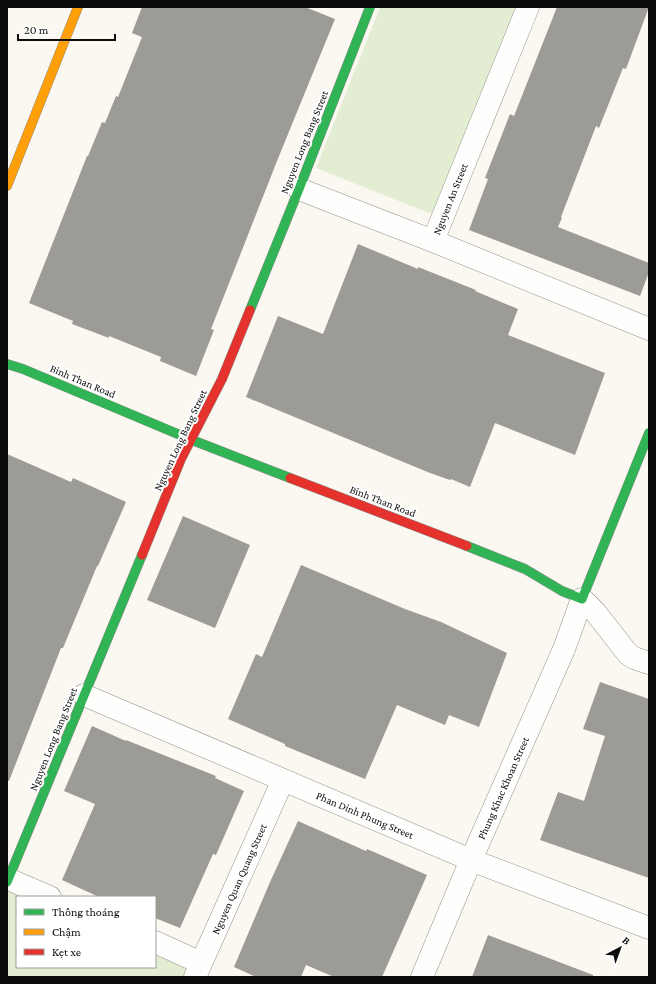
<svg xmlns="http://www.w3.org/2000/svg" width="656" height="984" font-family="'Crimson Pro',serif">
  <rect width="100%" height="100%" fill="#faf8f0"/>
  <g fill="#e3edd2">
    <path d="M 380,7 L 516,7 L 434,215 L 316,168 Z"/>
    <path d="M 7,882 L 50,897 L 17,897 L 17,967 L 155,967 L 155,942 L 201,963 L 195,977 L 7,977 Z"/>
  </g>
  <g fill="#9d9b96">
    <path d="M 142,7 L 305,7 L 335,19 L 277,161 L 211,329 L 214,330 L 196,376 L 160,361 L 161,357 L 109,336 L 109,338 L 72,324 L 73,321 L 29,303 L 87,156 L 88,156 L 102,122 L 105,123 L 116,96 L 118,97 L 142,37 L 132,33 Z"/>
    <path d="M 557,7 L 649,7 L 626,69 L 623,68 L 599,128 L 596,126 L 561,217 L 562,218 L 558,227 L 649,263 L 649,272 L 640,296 L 469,230 L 488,179 L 485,178 L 510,114 L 514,116 Z"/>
    <path d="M 358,244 L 418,269 L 418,267 L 476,290 L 475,291 L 518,309 L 508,335 L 605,373 L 575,455 L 495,423 L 470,487 L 451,479 L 450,480 L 430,473 L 246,397 L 278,316 L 323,334 Z"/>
    <path d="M 7,454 L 71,482 L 73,478 L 126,502 L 98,566 L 97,566 L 63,648 L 61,648 L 9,781 L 7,781 Z"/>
    <path d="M 183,516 L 250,545 L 215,628 L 147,600 Z"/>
    <path d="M 301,565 L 405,609 L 441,622 L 507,653 L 479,727 L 449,715 L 445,725 L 397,705 L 365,779 L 285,746 L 285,744 L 228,719 L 256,654 L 262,657 Z"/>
    <path d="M 600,682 L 649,699 L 649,878 L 540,840 L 558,792 L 584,801 L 605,736 L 583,729 Z"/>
    <path d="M 92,726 L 126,741 L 126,740 L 216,776 L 215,778 L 244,791 L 216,855 L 213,854 L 180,928 L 155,918 L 155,897 L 99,897 L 62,880 L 95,804 L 64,791 Z"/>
    <path d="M 298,821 L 366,851 L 367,849 L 427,875 L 382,977 L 334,977 L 306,965 L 301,977 L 256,977 L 234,967 L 270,882 Z"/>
    <path d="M 488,935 L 593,975 L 593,977 L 472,977 Z"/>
  </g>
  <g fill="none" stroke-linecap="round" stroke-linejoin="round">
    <defs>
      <g id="street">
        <path d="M 528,7 L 433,241 L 649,329"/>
        <path d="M 299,189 L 433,241"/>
        <path d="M 84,695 L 471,860 L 649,928"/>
        <path d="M 8,879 L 50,897"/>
        <path d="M 155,942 L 201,963"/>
        <path d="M 195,977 L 283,780"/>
        <path d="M 422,977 L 471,860 L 564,649 L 582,599 L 596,613 L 628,654 L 634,658 L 649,663"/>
      </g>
      <g id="fast">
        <path d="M 250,310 L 299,189 L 370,7"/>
        <path d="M 7,364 L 23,369 L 192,440 L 290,478"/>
        <path d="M 467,546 L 525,569 L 562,591 L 582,599 L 649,433"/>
        <path d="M 7,882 L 142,555"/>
      </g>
      <path id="slow" d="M 7,186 L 78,7"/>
      <g id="jam">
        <path d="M 290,478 L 467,546"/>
        <path d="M 142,555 L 181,459 L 222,379 L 250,310"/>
      </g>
    </defs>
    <use href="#street" stroke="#93928f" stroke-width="23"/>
    <use href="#fast" stroke="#8a8985" stroke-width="10"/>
    <use href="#slow" stroke="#8a8985" stroke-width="10"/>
    <use href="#jam" stroke="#8a8985" stroke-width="10"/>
    <use href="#street" stroke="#fefefd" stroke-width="22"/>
    <use href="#fast" stroke="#30b455" stroke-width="9"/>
    <use href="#slow" stroke="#ff9f0a" stroke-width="9"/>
    <use href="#jam" stroke="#e5322d" stroke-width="9"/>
  </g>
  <g text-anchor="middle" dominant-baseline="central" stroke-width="4" stroke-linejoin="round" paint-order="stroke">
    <g font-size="11" fill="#0c0c0c" stroke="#fff">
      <text transform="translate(304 142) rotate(-68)">Nguyen Long Bang Street</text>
      <text transform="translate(450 199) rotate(-68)">Nguyen An Street</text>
      <text transform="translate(83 381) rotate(23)">Binh Than Road</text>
      <text transform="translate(180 440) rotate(-65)">Nguyen Long Bang Street</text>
      <text transform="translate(383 501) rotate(21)">Binh Than Road</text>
      <text transform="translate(53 739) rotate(-68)">Nguyen Long Bang Street</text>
      <text transform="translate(503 788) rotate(-66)">Phung Khac Khoan Street</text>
      <text transform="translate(365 815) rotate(23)">Phan Dinh Phung Street</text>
      <text transform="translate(239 879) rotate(-66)">Nguyen Quan Quang Street</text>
    </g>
  </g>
  <rect width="656" height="984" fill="none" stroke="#0c0c0c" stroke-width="16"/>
  <rect x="16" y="896" width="140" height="72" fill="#ffffff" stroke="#9e9e9e"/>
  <rect x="24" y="909" width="20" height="6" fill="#30b455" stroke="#9e9e9e"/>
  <text x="52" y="916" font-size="12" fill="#0c0c0c">Thông thoáng</text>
  <rect x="24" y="929" width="20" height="6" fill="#ff9f0a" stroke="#9e9e9e"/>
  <text x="52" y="936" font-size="12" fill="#0c0c0c">Chậm</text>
  <rect x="24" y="949" width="20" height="6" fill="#e5322d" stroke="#9e9e9e"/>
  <text x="52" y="956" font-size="12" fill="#0c0c0c">Kẹt xe</text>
  <g transform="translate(620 948) rotate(41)" stroke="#ffffff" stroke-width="3" paint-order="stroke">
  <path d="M0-3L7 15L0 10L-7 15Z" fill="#0c0c0c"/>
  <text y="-6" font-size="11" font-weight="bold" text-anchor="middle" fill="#0c0c0c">B</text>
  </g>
  <path d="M18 34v6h97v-6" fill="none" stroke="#0c0c0c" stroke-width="2"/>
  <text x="24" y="34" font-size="12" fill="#0c0c0c" stroke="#ffffff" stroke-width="3" paint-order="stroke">20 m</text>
</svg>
